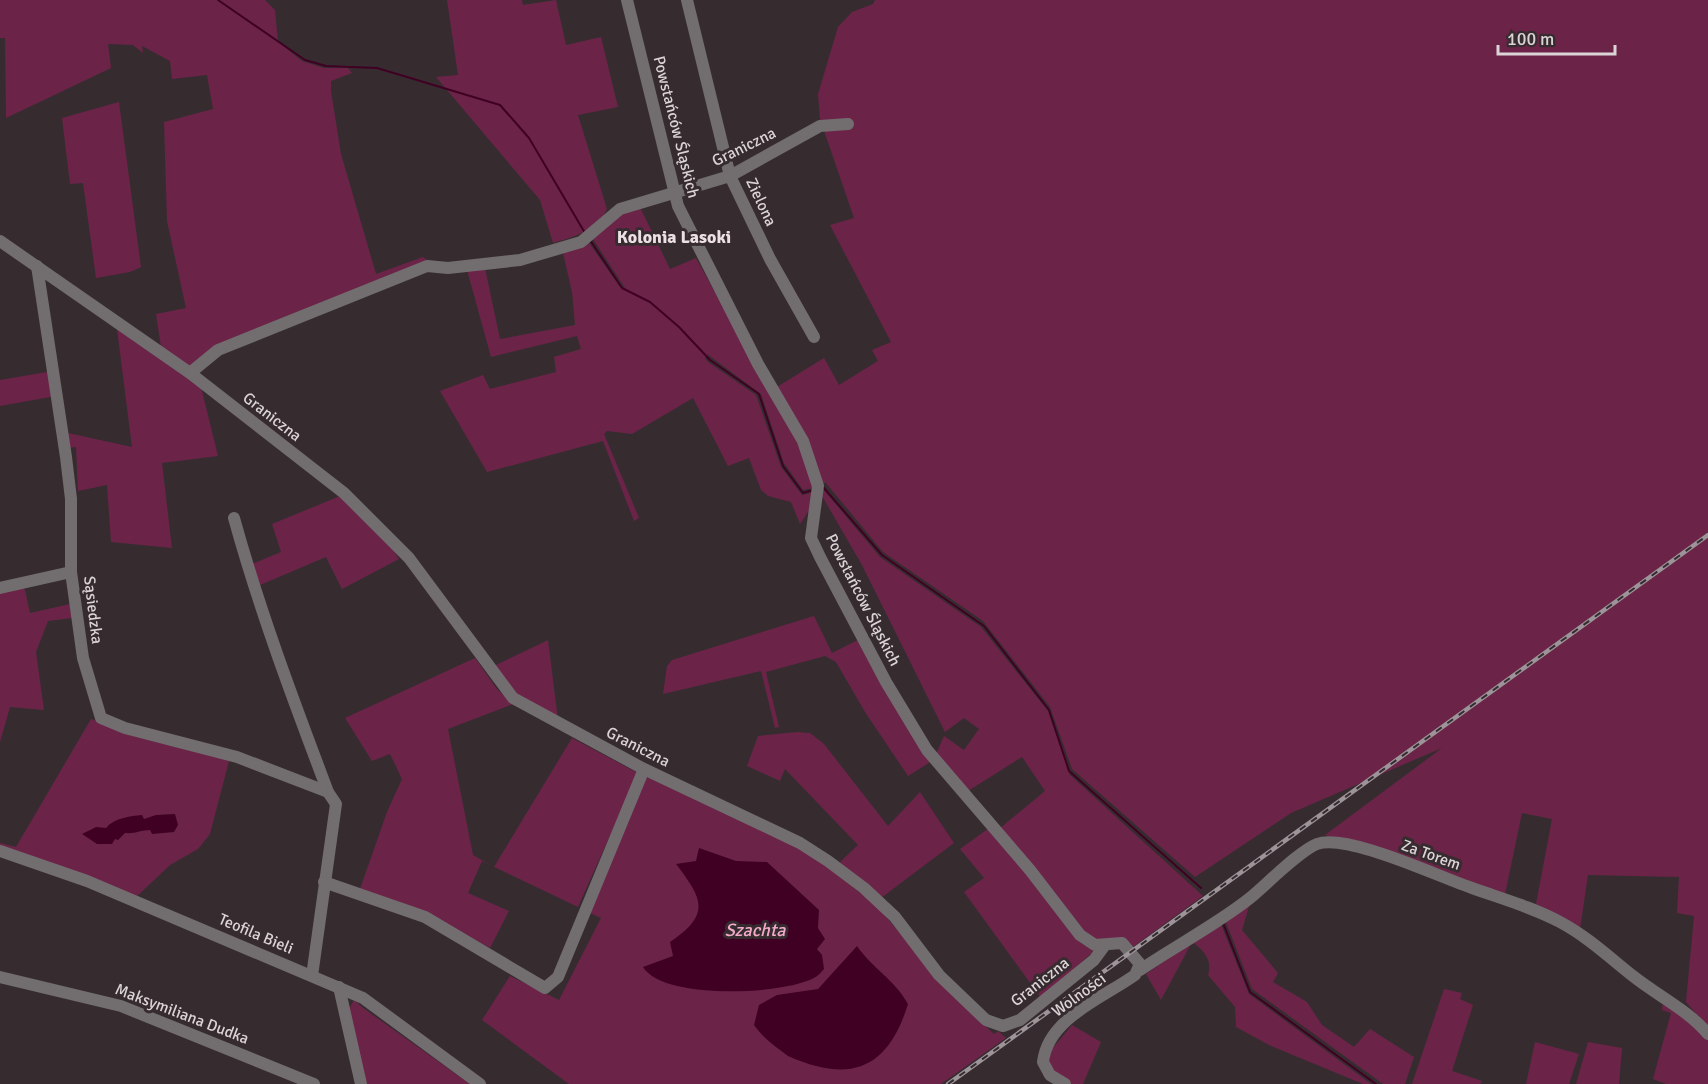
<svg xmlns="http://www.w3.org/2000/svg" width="1708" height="1084" font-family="Signika,sans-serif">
  <rect width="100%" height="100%" fill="#362c30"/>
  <g fill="#6b2448">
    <path d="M 0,0 L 265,0 L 275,10 L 278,42 L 302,61 L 324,68 L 348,68 L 352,73 L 331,81 L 331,91 L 341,154 L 376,274 L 423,257 L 431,263 L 188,367 L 161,347 L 156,314 L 186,308 L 167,221 L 164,122 L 213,109 L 207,75 L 172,79 L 170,61 L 142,46 L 143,53 L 133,45 L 108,44 L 111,68 L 6,118 L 5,38 L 0,38 Z"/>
    <path d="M 447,0 L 522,0 L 523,5 L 556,0 L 566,45 L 601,37 L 618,107 L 578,115 L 607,209 C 597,230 574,237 553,243 L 540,200 L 436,77 L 458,75 Z"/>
    <path d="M 875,0 L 1708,0 L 1708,1028 L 1686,1002 L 1694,916 L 1677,913 L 1679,877 L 1588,875 L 1580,929 L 1536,904 L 1552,819 L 1522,813 L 1505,894 L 1325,835 L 1442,748 L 1291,813 L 1195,877 L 1072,769 L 1050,707 L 983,621 L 883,552 L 826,483 L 821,483 L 777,387 L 824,358 L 839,385 L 878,361 L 872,350 L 891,342 L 830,225 L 854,218 L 820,119 L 818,94 L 838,27 L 852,12 L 873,4 Z"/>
    <path d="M 119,102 L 141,267 L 130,272 L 96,278 L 83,183 L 70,184 L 62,118 Z"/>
    <path d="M 638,203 L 670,269 L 696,258 L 799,444 L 813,488 L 803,490 L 784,463 L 761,394 L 707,354 L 705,358 L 708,362 L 756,395 L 781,467 L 802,495 L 814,492 L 815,501 L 800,524 L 791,502 L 768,496 L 761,490 L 749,458 L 728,466 L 693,398 L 632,434 L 607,431 L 604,434 L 639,518 L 634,521 L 603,441 L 487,472 L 440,391 L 483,375 L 490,389 L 556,372 L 554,357 L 581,349 L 577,336 L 491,357 L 467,270 L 485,268 L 500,339 L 575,325 L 572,292 L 563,253 L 587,240 L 620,287 L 625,288 L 591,236 Z"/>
    <path d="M 117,329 L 201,387 L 218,456 L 162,463 L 172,548 L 111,542 L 107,485 L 78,491 L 76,447 L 68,448 L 68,433 L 132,447 Z"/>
    <path d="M 53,371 L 56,396 L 0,406 L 0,380 Z"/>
    <path d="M 823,489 L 880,557 L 981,627 L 1048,711 L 1070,775 L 1203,896 L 1133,947 L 1124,938 L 1094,941 L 1074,922 L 999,829 L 1045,791 L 1022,757 L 968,791 L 936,754 L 944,736 L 964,750 L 979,729 L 964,718 L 945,732 L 862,565 L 822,496 Z"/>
    <path d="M 340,496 L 380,530 L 399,559 L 342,589 L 326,557 L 260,585 L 252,564 L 281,552 L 272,524 Z"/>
    <path d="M 21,587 L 25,590 L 30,613 L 70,604 L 72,618 L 48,621 L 36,652 L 44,710 L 10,707 L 0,742 L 0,592 Z"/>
    <path d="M 814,616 L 832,653 L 860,639 L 932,761 L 908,776 L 865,712 L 836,662 L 825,656 L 766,672 L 779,727 L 775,728 L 761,671 L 663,694 L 667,666 L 672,660 Z"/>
    <path d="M 548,640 L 558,720 L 522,700 L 494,666 Z"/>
    <path d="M 475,658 L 497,689 L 513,704 L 448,729 L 473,855 L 494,867 L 572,738 L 638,773 L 578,907 L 482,861 L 468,893 L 509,911 L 490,948 L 429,914 L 360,889 L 387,812 L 402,779 L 390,754 L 372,761 L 345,718 Z"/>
    <path d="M 91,719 L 229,761 L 210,834 L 198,849 L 170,865 L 135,898 L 0,847 L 0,843 L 16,847 Z"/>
    <path d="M 797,732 L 810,733 L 824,744 L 888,826 L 920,792 L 954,843 L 881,898 L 839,863 L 858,845 L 785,769 L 780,781 L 747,766 L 758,736 Z"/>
    <path d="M 646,778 L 654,778 L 805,849 L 877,906 L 952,995 L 994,1034 L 998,1031 L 1006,1038 L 941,1084 L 569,1084 L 482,1020 L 510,976 L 559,1000 L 601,918 L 590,913 Z"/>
    <path d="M 989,828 L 1082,944 L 1091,948 L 1093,952 L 1041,998 L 964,892 L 984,878 L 960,849 Z"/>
    <path d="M 1250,903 L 1242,930 L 1278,973 L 1273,982 L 1307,1002 L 1322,1025 L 1354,1047 L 1370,1029 L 1414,1057 L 1405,1084 L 1383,1084 L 1252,989 L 1225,920 Z"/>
    <path d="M 1220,922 L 1249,994 L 1371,1084 L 1363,1084 L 1269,1045 L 1236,1027 L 1235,1007 L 1208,975 C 1213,961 1204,950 1192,942 L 1161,1000 L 1146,974 Z"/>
    <path d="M 1444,989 L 1462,993 L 1460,999 L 1473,1005 L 1452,1071 L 1482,1081 L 1480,1084 L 1412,1084 Z"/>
    <path d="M 354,1000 L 363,1008 L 470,1084 L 364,1084 L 349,1009 Z"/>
    <path d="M 1663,1002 L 1687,1018 L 1708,1040 L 1708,1084 L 1666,1084 L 1653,1079 L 1671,1013 L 1662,1010 Z"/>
    <path d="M 1072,1025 L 1101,1042 L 1083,1084 L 1072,1084 L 1048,1066 L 1048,1054 Z"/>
    <path d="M 1535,1042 L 1579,1054 L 1569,1084 L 1526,1084 Z"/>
    <path d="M 1588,1042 L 1622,1048 L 1619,1084 L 1576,1084 Z"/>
  </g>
  <g fill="#400024">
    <path d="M 175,814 L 178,825 L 174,832 L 152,834 L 150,830 C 141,830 135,834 125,833 L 118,840 L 115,839 L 112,844 L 97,844 L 82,834 L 96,827 L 106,828 C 114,818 130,816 142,815 L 144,819 L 156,815 Z"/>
    <path d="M 699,848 L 736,861 L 767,862 L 819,910 L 818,928 L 825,939 L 817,949 L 822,955 L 824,969 C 821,972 818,976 814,978 C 782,995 663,1000 643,967 L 673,956 L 670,942 C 712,914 702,898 676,864 L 696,861 Z"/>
    <path d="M 857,946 C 872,968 895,980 908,1004 C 888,1069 851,1084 788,1056 C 775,1046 764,1039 754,1025 L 759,1005 L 777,995 L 818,989 Z"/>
  </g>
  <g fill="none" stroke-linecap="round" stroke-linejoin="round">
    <g stroke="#400024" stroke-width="2">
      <path d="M 218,0 L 305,60 L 326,66 L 377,68 L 500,105 L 529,138 L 585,233"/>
      <path d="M 590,240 L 622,288 L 650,302 L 679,327 L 710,360 L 759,394 L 783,466 L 803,493 L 813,490"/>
      <path d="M 823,487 L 882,555 L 984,626 L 1049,710 L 1069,771 L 1201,888"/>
      <path d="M 1223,923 L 1250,992 L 1376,1084"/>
    </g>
    <g stroke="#726d6f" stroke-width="12">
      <path d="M 627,0 L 678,206 L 758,364 L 803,441 L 818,486 L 811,538 L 820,557 L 886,682 L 927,750 L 1030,870 L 1080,935 L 1095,945 L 1122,943 L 1140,964 L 1135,975 C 1103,998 1048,1018 1043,1062 L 1050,1075 L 1065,1084"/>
      <path d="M 687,0 L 730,176 L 770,259 L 814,337"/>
      <path d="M 0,241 L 190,373 L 344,493 L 409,558 L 513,698 L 644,769 L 800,843 L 828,861 L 864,888 L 895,917 L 939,975 L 986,1020 L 1003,1026 L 1020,1020 L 1094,960 L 1105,945"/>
      <path d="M 37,266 L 66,457 L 71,499 L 71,572 L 83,658 L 101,718 L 125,728 L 237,757 L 328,792"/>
      <path d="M 190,373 L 218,350 L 427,266 L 448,268 L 520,260 L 581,242 L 620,209 L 730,176 L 820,126 L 848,124"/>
      <path d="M 234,518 C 260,612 294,702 328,792 L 336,804 L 312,976"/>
      <path d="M 0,588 L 71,572"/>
      <path d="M 0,851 L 87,881 L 363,998 L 480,1084"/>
      <path d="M 324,882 L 425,917 L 545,988 L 558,977 L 644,769"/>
      <path d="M 1140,970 C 1175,946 1216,925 1250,898 C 1266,885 1299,851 1317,844 C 1347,833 1439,877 1472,888 C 1503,899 1532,907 1560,922 C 1588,937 1609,957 1633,976 C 1658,996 1688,1010 1708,1034"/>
      <path d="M 0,977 L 121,1006 L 314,1084"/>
      <path d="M 339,987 L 361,1084"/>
    </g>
    <defs>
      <path id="rail" d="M 948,1084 L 1708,535"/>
    </defs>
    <use href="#rail" stroke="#9c9498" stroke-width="4.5"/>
    <use href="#rail" stroke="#362c30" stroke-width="2" stroke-dasharray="7" stroke-linecap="butt"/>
  </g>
  <g text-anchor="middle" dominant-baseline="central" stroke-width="6" stroke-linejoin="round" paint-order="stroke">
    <g font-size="16" fill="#dbd4d7" stroke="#362c30">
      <text transform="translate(676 127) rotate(76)">Powstańców Śląskich</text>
      <text transform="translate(744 147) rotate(-26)">Graniczna</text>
      <text transform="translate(761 202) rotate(65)">Zielona</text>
      <text transform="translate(272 417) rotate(38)">Graniczna</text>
      <text transform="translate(863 600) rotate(63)">Powstańców Śląskich</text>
      <text transform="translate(93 610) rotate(83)">Sąsiedzka</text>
      <text transform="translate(638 747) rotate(27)">Graniczna</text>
      <text transform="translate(1431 855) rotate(20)">Za Torem</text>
      <text transform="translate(256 934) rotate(23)">Teofila Bieli</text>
      <text transform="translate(1040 982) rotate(-38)">Graniczna</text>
      <text transform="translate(1079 995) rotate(-36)">Wolności</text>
      <text transform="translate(182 1014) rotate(21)">Maksymiliana Dudka</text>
    </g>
    <g font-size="18" font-weight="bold" fill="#ede0e4" stroke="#362c30">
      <text x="674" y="237">Kolonia Lasoki</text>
    </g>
    <g font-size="18" font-style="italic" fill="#f3aac9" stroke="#362c30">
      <text x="755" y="930">Szachta</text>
    </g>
  </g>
  <path d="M1498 45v9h117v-9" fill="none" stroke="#dbd4d7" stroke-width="3"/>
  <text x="1507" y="45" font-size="18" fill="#dbd4d7" stroke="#362c30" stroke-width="4.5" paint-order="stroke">100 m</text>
</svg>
